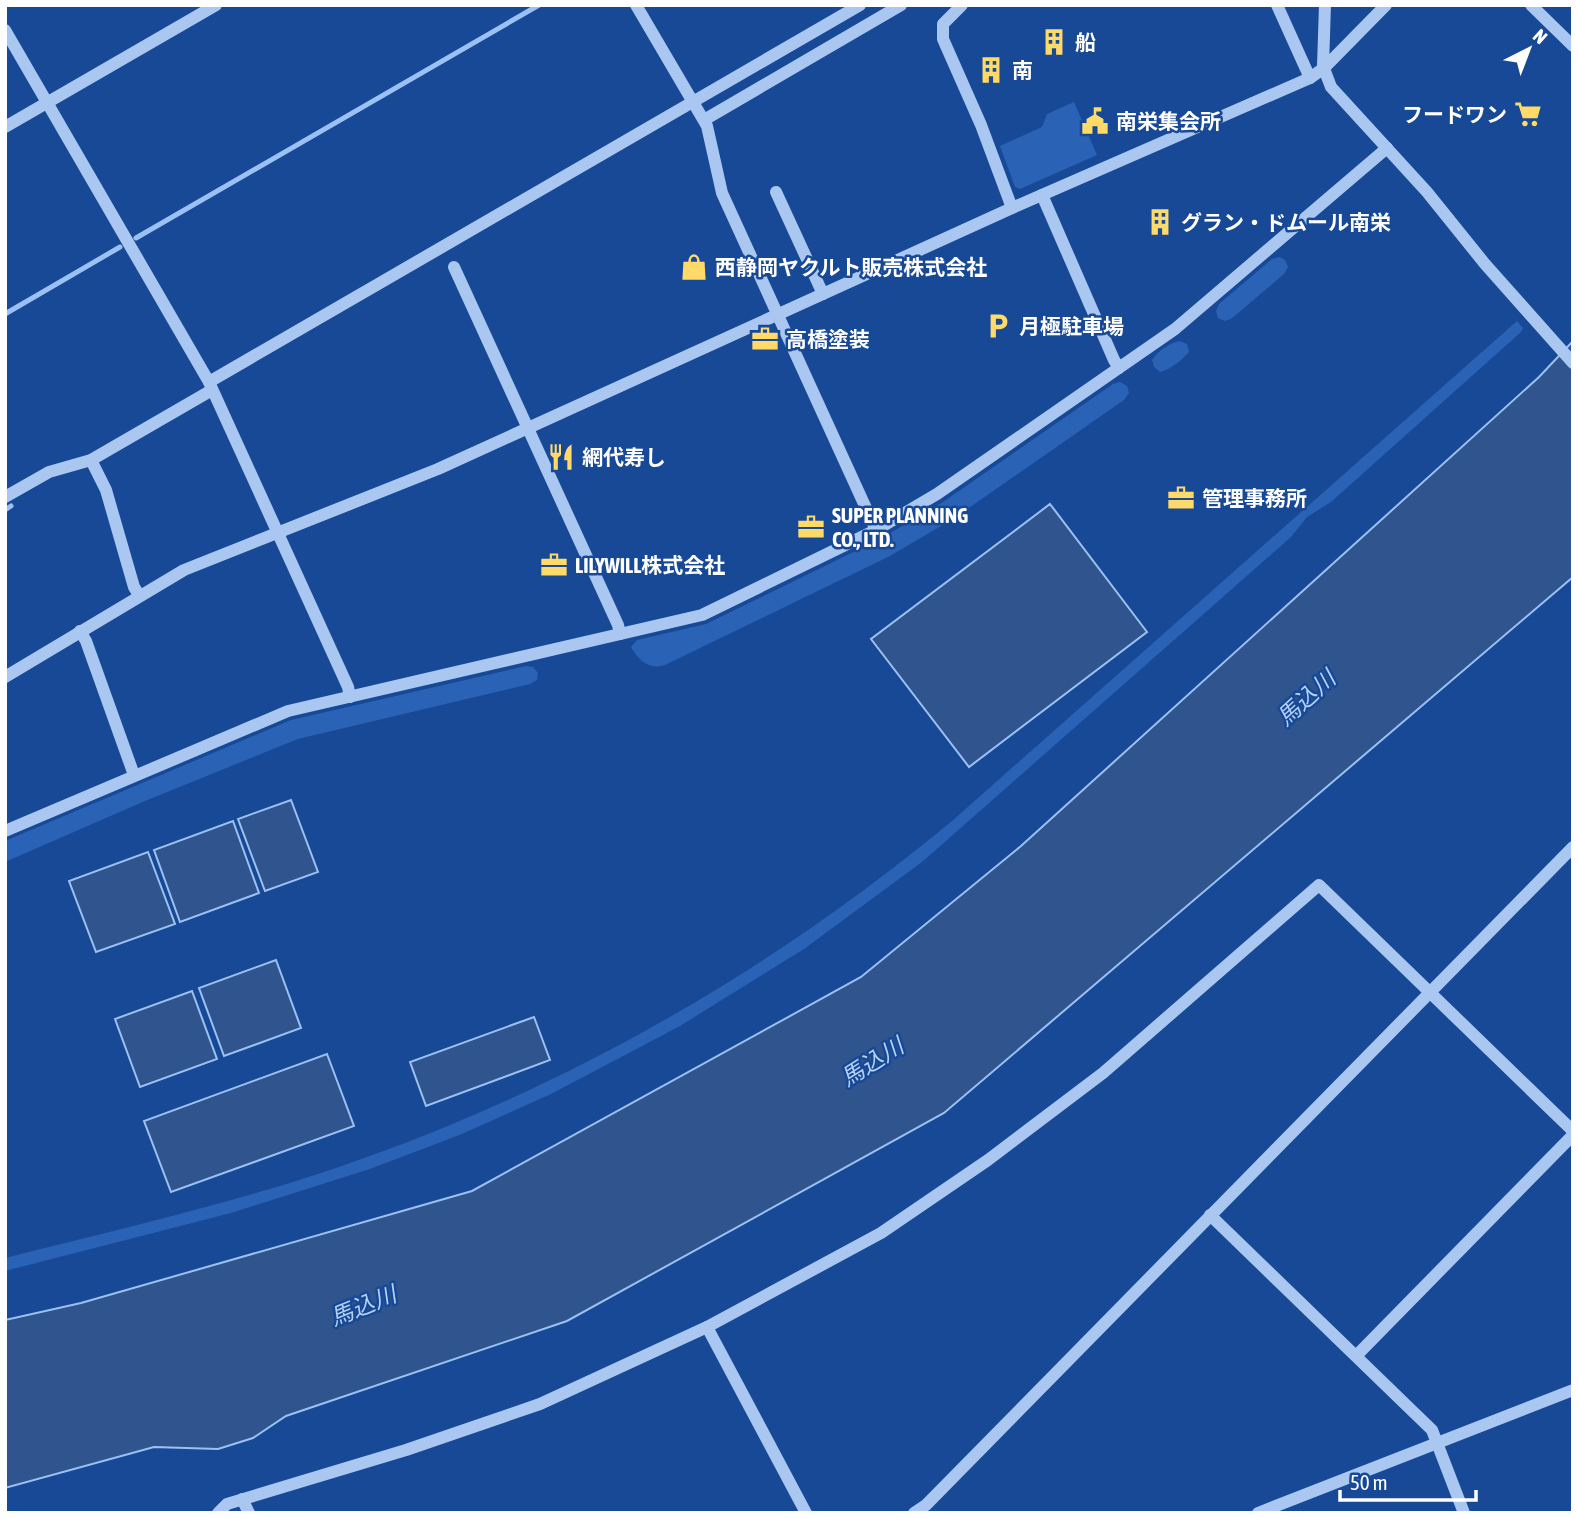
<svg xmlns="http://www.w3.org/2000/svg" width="1578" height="1518" font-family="'Asap Condensed','Noto Sans JP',sans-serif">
  <rect width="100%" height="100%" fill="#174996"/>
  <g fill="#2a62b5">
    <path d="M 1074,102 L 1097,155 L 1020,189 L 1015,187 L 1000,146 L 1042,127 L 1047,114 Z"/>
    <path d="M 1279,257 L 1285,260 L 1288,267 L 1284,274 L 1231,319 L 1225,321 L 1218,318 L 1216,311 L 1219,304 L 1272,259 Z"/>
    <path d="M 1517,321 L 1523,328 L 1521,332 L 1331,502 L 1307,517 L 1291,537 L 922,862 L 804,949 L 680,1026 L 551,1094 L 462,1134 L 370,1169 L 231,1213 L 5,1271 L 5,1258 C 127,1227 249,1200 367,1157 C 581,1080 777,966 952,821 Z"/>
    <path d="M 1180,341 L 1187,344 L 1189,352 C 1181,361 1171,369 1160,372 L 1154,367 L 1152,360 C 1158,351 1169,343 1180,341 Z"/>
    <path d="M 1120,382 L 1127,386 L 1129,393 L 1124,400 L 953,519 L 890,556 L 665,665 C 649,670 639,661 631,647 L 637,640 L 706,624 L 880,539 L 943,502 L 1113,384 Z"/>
    <path d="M 526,666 L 533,667 L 538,673 L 537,680 L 530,684 L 298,739 L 145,801 L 5,862 L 5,841 L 291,720 Z"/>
  </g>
  <g fill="#30558e" stroke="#9bc1f4" stroke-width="2">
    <path d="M 1573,341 L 1573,577 L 944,1113 L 567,1321 L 286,1416 L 253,1438 L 218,1449 L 154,1447 L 5,1488 L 5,1320 L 81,1303 L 472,1191 L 861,977 L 1021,846 L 1539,377 Z"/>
    <path d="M 1050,504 L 1147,632 L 969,767 L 871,639 Z"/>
    <path d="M 291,800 L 318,872 L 265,891 L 238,819 Z"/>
    <path d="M 233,821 L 259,893 L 180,922 L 154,850 Z"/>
    <path d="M 148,852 L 175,924 L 96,952 L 69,881 Z"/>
    <path d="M 276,960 L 301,1028 L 224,1056 L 199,988 Z"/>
    <path d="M 192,991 L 217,1059 L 140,1087 L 115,1019 Z"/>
    <path d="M 534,1017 L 550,1060 L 426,1106 L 410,1062 Z"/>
    <path d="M 327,1054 L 354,1126 L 171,1192 L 144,1121 Z"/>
  </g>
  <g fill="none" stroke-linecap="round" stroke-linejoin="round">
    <g stroke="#9bc1f4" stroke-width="5">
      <path d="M 136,238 L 539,5"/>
      <path d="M 5,314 L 120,247"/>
      <path d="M 5,510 L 11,506"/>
    </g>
    <g stroke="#a9c7f1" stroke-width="12">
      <path d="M 636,5 L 707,126 L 722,193 L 876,530"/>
      <path d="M 962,5 L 943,24 L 943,39 L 981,125 L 1012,208"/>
      <path d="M 1277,5 L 1310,78"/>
      <path d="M 1325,5 L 1323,66 L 1331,87 L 1427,192 L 1485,264 L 1573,363"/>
      <path d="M 1531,5 L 1573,46"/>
      <path d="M 5,30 L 209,382 L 348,687 L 350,697"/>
      <path d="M 704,120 L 901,5"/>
      <path d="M 5,127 L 216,5"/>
      <path d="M 776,192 L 823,294"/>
      <path d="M 1042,195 L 1114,360 L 1119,368"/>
      <path d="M 454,267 L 618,625 L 620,634"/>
      <path d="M 209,382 L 860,5"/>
      <path d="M 91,460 L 106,490 L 134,587 L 139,595"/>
      <path d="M 5,497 L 49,472 L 91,460 L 212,390"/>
      <path d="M 80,631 L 86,641 L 134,775"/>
      <path d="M 5,677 L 184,570 L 438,469 L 1012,208 L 1310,78 L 1324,68 L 1386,5"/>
      <path d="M 5,831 L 288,711 L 702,615 L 876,530 L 937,494 L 1175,329 L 1387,148"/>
      <path d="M 1210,1215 L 1432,1430 L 1464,1513"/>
      <path d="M 1356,1356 L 1573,1135"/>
      <path d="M 242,1499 L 249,1513"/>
      <path d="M 218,1513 L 227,1504 L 406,1450 L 540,1404 L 707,1327"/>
      <path d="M 806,1513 L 707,1327 L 881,1233 L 988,1160 L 1103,1073 L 1319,885 L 1573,1131"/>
      <path d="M 914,1513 L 926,1505 L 1573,847"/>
      <path d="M 1258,1513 L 1573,1390"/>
    </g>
  </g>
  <defs>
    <symbol id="building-bare" viewBox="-9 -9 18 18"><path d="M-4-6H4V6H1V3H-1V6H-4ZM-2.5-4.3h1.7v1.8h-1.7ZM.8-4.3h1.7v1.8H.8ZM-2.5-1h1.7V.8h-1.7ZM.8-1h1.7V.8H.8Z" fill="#ffda69" stroke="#174996" stroke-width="2.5" paint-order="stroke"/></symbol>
    <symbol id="supermarket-bare" viewBox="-9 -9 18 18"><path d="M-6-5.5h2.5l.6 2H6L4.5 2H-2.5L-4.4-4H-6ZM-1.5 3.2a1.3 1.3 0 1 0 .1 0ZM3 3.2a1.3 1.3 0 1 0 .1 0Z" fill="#ffda69" stroke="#174996" stroke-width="2.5" paint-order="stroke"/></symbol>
    <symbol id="civic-bare" viewBox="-9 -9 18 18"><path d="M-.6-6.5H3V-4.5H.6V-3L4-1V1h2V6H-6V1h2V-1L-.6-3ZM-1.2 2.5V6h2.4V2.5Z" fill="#ffda69" stroke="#174996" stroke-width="2.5" paint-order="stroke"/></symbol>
    <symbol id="shop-bare" viewBox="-9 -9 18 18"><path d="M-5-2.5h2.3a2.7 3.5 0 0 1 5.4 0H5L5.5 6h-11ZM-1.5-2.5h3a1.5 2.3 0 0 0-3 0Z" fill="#ffda69" stroke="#174996" stroke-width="2.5" paint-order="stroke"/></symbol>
    <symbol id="parking-bare" viewBox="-9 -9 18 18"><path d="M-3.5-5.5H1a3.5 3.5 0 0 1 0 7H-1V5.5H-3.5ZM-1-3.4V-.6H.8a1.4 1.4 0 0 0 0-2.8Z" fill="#ffda69" stroke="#174996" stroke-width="2.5" paint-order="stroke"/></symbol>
    <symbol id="office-bare" viewBox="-9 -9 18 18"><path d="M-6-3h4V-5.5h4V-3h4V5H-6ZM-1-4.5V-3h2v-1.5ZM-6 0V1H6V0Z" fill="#ffda69" stroke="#174996" stroke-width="2.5" paint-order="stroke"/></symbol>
    <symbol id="restaurant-bare" viewBox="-9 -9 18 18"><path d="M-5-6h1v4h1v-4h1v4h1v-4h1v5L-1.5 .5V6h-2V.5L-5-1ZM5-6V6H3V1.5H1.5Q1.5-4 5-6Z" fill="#ffda69" stroke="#174996" stroke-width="2.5" paint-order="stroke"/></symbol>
  </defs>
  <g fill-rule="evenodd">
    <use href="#building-bare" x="1035" y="23" width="38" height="38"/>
    <use href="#building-bare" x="972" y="51" width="38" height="38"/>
    <use href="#supermarket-bare" x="1509" y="95" width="38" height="38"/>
    <use href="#civic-bare" x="1076" y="102" width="38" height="38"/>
    <use href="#building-bare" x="1141" y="203" width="38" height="38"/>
    <use href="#shop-bare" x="675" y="248" width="38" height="38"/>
    <use href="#parking-bare" x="979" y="307" width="38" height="38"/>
    <use href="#office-bare" x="746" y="320" width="38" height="38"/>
    <use href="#restaurant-bare" x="542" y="438" width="38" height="38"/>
    <use href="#office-bare" x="1162" y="479" width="38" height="38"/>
    <use href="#office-bare" x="792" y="508" width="38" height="38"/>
    <use href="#office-bare" x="535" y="546" width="38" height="38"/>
  </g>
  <g text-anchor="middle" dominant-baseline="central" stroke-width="5" stroke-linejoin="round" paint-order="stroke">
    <g font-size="21" font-weight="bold" fill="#fff" stroke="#174996" text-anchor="start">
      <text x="1075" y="42">船</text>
      <text x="1012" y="70">南</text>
      <text x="1507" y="114" text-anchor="end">フードワン</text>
      <text x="1116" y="121">南栄集会所</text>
      <text x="1181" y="222">グラン・ドムール南栄</text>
      <text x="715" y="267">西静岡ヤクルト販売株式会社</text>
      <text x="1019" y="326">月極駐車場</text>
      <text x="786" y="339">高橋塗装</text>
      <text x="582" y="457">網代寿し</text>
      <text x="1202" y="498">管理事務所</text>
      <text x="832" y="515">SUPER PLANNING<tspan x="832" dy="24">CO., LTD.</tspan></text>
      <text x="575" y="565">LILYWILL株式会社</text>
    </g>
    <g font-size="23" font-style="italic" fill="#b5d1f8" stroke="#174996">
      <text transform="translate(1306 698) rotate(-42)">馬込川</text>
      <text transform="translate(872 1062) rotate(-32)">馬込川</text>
      <text transform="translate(363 1306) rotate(-22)">馬込川</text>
    </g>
  </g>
  <rect width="1578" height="1518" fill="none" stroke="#ffffff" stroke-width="14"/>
  <g transform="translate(1529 49) rotate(42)" stroke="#174996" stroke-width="5" paint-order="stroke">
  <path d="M0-5L12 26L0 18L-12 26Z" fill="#ffffff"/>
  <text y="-10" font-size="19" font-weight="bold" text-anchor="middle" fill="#ffffff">N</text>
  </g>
  <path d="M1340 1490v10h136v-10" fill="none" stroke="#ffffff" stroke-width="3.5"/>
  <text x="1350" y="1490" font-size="21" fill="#ffffff" stroke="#174996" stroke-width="5" paint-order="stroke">50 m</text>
</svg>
